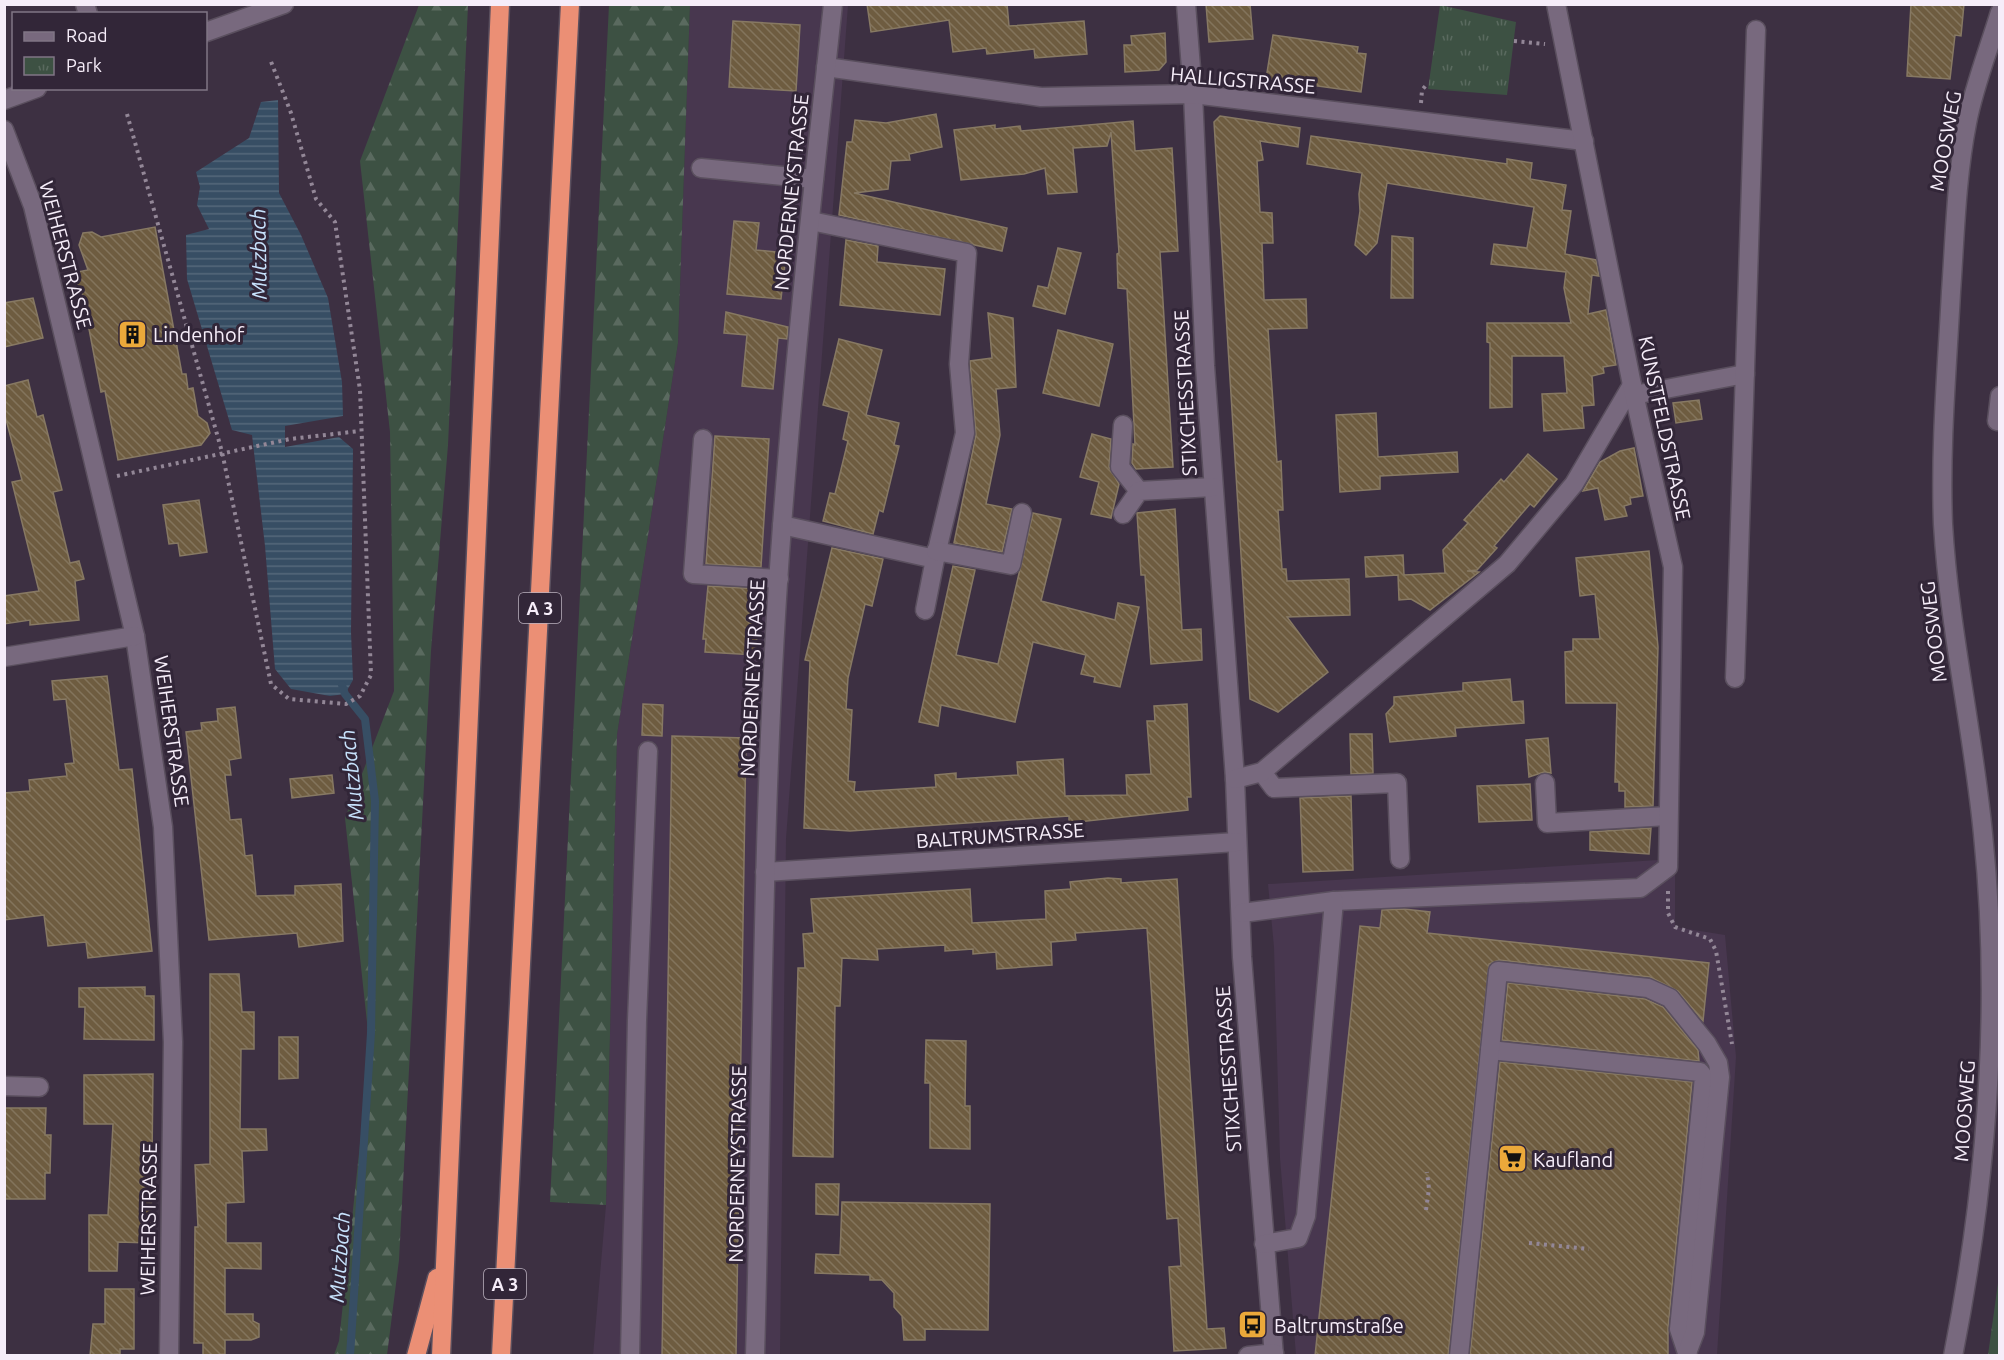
<svg xmlns="http://www.w3.org/2000/svg" width="2004" height="1360" font-family="Ubuntu,sans-serif">
  <defs>
    <pattern id="forest-firs" width="22" height="20" patternUnits="userSpaceOnUse" patternTransform="scale(1.5)"><rect width="22" height="20" fill="#3d5143"/><path d="M5 1l3.5 6h-7zM16 11l3.5 6h-7z" fill="#5a6a5f"/></pattern>
    <pattern id="park-tufts" width="24" height="20" patternUnits="userSpaceOnUse" patternTransform="scale(1.5)"><rect width="24" height="20" fill="#3d5143"/><path d="M3 7l-1-3M5 7V3M7 7l1-3M15 17l-1-3M17 17v-4M19 17l1-3" fill="none" stroke="#5a6a5f"/></pattern>
    <pattern id="water-rules" width="6" height="5" patternUnits="userSpaceOnUse" patternTransform="scale(1.5)"><rect width="6" height="5" fill="#374e64"/><path d="M0 2.5h6" fill="none" stroke="#55687b"/></pattern>
    <pattern id="building-back-hatch" width="6" height="6" patternUnits="userSpaceOnUse" patternTransform="scale(1.5)"><rect width="6" height="6" fill="#6e5c40"/><path d="M-1 5l2 2M0 0l6 6M5-1l2 2" fill="none" stroke="#83745c"/></pattern>
  </defs>
  <rect width="100%" height="100%" fill="#3d3042"/>
  <g fill="#48374f">
    <path d="M 690,5 L 848,5 L 786,839 L 780,1355 L 593,1356 L 606,1205 L 617,735 L 678,343 Z"/>
    <path d="M 1675,859 L 1675,927 L 1725,935 L 1736,1057 L 1717,1355 L 1296,1355 L 1280,1158 L 1274,947 L 1268,884 Z"/>
  </g>
  <g fill="url(#forest-firs)">
    <path d="M 419,5 L 468,5 L 448,445 L 431,651 L 399,1260 L 387,1355 L 334,1355 L 339,1341 L 370,1050 L 345,818 L 394,691 L 390,432 L 360,161 Z"/>
    <path d="M 609,5 L 690,5 L 678,343 L 617,735 L 606,1205 L 550,1202 Z"/>
    <path d="M 1999,1276 L 1999,1355 L 1988,1355 Z"/>
  </g>
  <path fill="url(#park-tufts)" d="M 1440,5 L 1516,22 L 1507,95 L 1428,89 Z"/>
  <path fill="url(#water-rules)" d="M 278,100 L 279,193 L 301,235 L 328,298 L 342,382 L 343,416 L 285,426 L 285,447 L 339,437 L 353,449 L 351,632 L 353,680 L 345,694 L 330,696 L 291,689 L 275,669 L 265,546 L 252,435 L 232,430 L 187,279 L 186,235 L 209,229 L 197,205 L 200,187 L 196,172 L 249,138 L 261,102 Z"/>
  <g fill="none" stroke-linecap="round" stroke-linejoin="round">
    <path stroke="#374e64" stroke-width="8" d="M 342,685 L 345,694 L 365,719 L 375,801 L 371,1033 L 350,1356"/>
  </g>
  <g fill="url(#building-back-hatch)" stroke="#877963" stroke-width="1.5">
    <path d="M 867,4 L 1007,4 L 1009,26 L 1084,21 L 1087,54 L 1035,58 L 1034,49 L 987,54 L 986,48 L 953,52 L 949,20 L 871,32 Z"/>
    <path d="M 1206,4 L 1250,4 L 1253,39 L 1209,42 Z"/>
    <path d="M 1911,4 L 1964,4 L 1961,36 L 1955,35 L 1950,79 L 1907,76 Z"/>
    <path d="M 733,21 L 800,25 L 796,91 L 729,87 Z"/>
    <path d="M 1165,33 L 1166,62 L 1159,70 L 1125,72 L 1124,45 L 1132,45 L 1131,36 Z"/>
    <path d="M 1273,35 L 1358,47 L 1357,53 L 1366,54 L 1361,92 L 1266,79 Z"/>
    <path d="M 936,114 L 942,147 L 909,154 L 910,160 L 891,161 L 888,189 L 854,193 L 1007,228 L 1002,251 L 839,215 L 847,142 L 852,142 L 855,120 L 886,123 Z"/>
    <path d="M 1220,116 L 1300,128 L 1298,147 L 1260,141 L 1263,160 L 1257,161 L 1260,212 L 1272,213 L 1273,243 L 1262,243 L 1264,300 L 1306,299 L 1307,328 L 1268,329 L 1277,462 L 1281,461 L 1283,510 L 1278,510 L 1282,569 L 1286,569 L 1287,581 L 1349,579 L 1350,615 L 1287,617 L 1328,672 L 1278,712 L 1250,699 L 1214,122 Z"/>
    <path d="M 1133,121 L 1135,151 L 1172,148 L 1178,251 L 1160,252 L 1173,467 L 1136,469 L 1132,463 L 1133,444 L 1135,445 L 1127,289 L 1118,288 L 1117,254 L 1119,253 L 1111,132 L 1107,146 L 1073,148 L 1077,192 L 1048,194 L 1045,168 L 1024,174 L 961,180 L 954,130 L 995,125 L 995,129 L 1020,126 L 1021,131 Z"/>
    <path d="M 1311,136 L 1507,164 L 1507,159 L 1532,163 L 1530,179 L 1566,185 L 1562,210 L 1571,211 L 1565,254 L 1596,260 L 1599,276 L 1592,275 L 1588,314 L 1606,310 L 1616,365 L 1603,367 L 1604,373 L 1592,376 L 1594,405 L 1582,406 L 1584,428 L 1544,431 L 1542,394 L 1567,393 L 1564,356 L 1512,356 L 1512,407 L 1490,408 L 1490,343 L 1487,342 L 1487,323 L 1571,323 L 1564,288 L 1566,272 L 1491,264 L 1494,244 L 1527,248 L 1534,207 L 1387,183 L 1377,243 L 1366,255 L 1355,245 L 1360,211 L 1359,194 L 1362,173 L 1307,164 Z"/>
    <path d="M 734,221 L 759,223 L 756,250 L 786,253 L 781,299 L 727,294 Z"/>
    <path d="M 155,227 L 182,374 L 186,374 L 188,389 L 193,388 L 198,416 L 207,423 L 210,433 L 201,445 L 118,460 L 105,391 L 101,392 L 82,292 L 77,293 L 72,273 L 88,270 L 79,245 L 83,233 L 92,232 L 101,237 Z"/>
    <path d="M 1392,236 L 1413,238 L 1413,298 L 1391,298 Z"/>
    <path d="M 846,240 L 878,246 L 877,262 L 945,269 L 940,315 L 840,305 Z"/>
    <path d="M 1058,248 L 1081,253 L 1065,314 L 1033,306 L 1038,286 L 1048,288 Z"/>
    <path d="M 33,298 L 43,338 L 4,347 L 4,303 Z"/>
    <path d="M 726,312 L 788,327 L 787,339 L 778,338 L 773,389 L 742,386 L 747,335 L 724,333 Z"/>
    <path d="M 988,313 L 1013,318 L 1016,387 L 996,389 L 1000,435 L 986,504 L 1012,509 L 1002,552 L 954,543 L 976,435 L 970,361 L 992,358 Z"/>
    <path d="M 1058,330 L 1113,344 L 1099,406 L 1043,393 Z"/>
    <path d="M 839,339 L 882,350 L 866,415 L 899,423 L 894,445 L 899,446 L 883,512 L 879,510 L 873,534 L 823,521 L 830,493 L 835,494 L 848,441 L 843,439 L 849,412 L 823,405 Z"/>
    <path d="M 28,380 L 37,417 L 43,415 L 62,490 L 53,492 L 70,563 L 79,561 L 84,579 L 75,581 L 79,620 L 30,625 L 30,620 L 4,624 L 4,596 L 39,591 L 12,482 L 22,480 L 4,412 L 4,386 Z"/>
    <path d="M 1699,400 L 1702,419 L 1676,423 L 1673,403 Z"/>
    <path d="M 1376,413 L 1378,457 L 1457,452 L 1458,472 L 1380,476 L 1380,489 L 1340,492 L 1336,415 Z"/>
    <path d="M 1092,434 L 1111,439 L 1109,467 L 1119,484 L 1111,518 L 1091,514 L 1099,482 L 1080,477 Z"/>
    <path d="M 715,436 L 769,439 L 761,567 L 706,564 Z"/>
    <path d="M 1634,448 L 1643,496 L 1630,498 L 1631,504 L 1624,506 L 1627,516 L 1605,520 L 1598,488 L 1583,491 L 1600,462 L 1620,451 Z"/>
    <path d="M 1528,454 L 1557,479 L 1534,507 L 1530,504 L 1494,546 L 1497,548 L 1477,570 L 1467,571 L 1479,572 L 1430,610 L 1411,599 L 1399,600 L 1398,575 L 1366,577 L 1365,557 L 1403,555 L 1404,575 L 1445,573 L 1443,550 L 1468,523 L 1464,520 L 1501,479 L 1504,482 Z"/>
    <path d="M 199,500 L 207,552 L 180,556 L 178,543 L 169,544 L 163,505 Z"/>
    <path d="M 1175,509 L 1182,630 L 1201,629 L 1202,660 L 1151,664 L 1145,575 L 1141,575 L 1137,513 Z"/>
    <path d="M 1033,513 L 1061,519 L 1041,601 L 1115,620 L 1118,603 L 1139,607 L 1120,687 L 1094,682 L 1095,677 L 1081,674 L 1086,655 L 1033,642 L 1015,722 L 941,705 L 938,726 L 919,722 L 953,566 L 975,570 L 956,655 L 998,664 Z"/>
    <path d="M 832,548 L 883,559 L 872,606 L 865,604 L 848,678 L 846,709 L 852,710 L 848,781 L 855,782 L 854,792 L 936,787 L 935,775 L 956,773 L 956,779 L 1018,775 L 1017,762 L 1063,759 L 1065,796 L 1127,795 L 1126,775 L 1151,774 L 1147,721 L 1155,721 L 1154,706 L 1187,704 L 1191,797 L 1187,797 L 1188,810 L 1069,823 L 1069,816 L 850,831 L 804,828 L 810,661 L 805,660 Z"/>
    <path d="M 1649,551 L 1658,647 L 1653,806 L 1625,807 L 1625,791 L 1619,791 L 1619,782 L 1615,782 L 1617,703 L 1566,703 L 1565,652 L 1573,651 L 1573,639 L 1600,639 L 1595,594 L 1580,596 L 1576,558 Z"/>
    <path d="M 708,586 L 759,589 L 756,655 L 705,652 L 706,639 L 703,639 Z"/>
    <path d="M 107,676 L 119,770 L 132,769 L 152,951 L 88,958 L 86,942 L 48,946 L 44,915 L 4,920 L 4,793 L 30,791 L 29,780 L 67,776 L 65,764 L 74,763 L 66,699 L 54,700 L 52,681 Z"/>
    <path d="M 1510,679 L 1512,702 L 1523,701 L 1524,723 L 1455,728 L 1456,736 L 1390,742 L 1386,714 L 1394,705 L 1394,697 L 1463,691 L 1463,683 Z"/>
    <path d="M 643,704 L 663,705 L 662,736 L 642,735 Z"/>
    <path d="M 235,707 L 241,758 L 229,760 L 231,775 L 225,775 L 230,820 L 241,819 L 245,856 L 252,855 L 256,896 L 295,895 L 295,886 L 341,884 L 343,941 L 299,947 L 297,933 L 209,940 L 186,732 L 202,730 L 201,723 L 218,721 L 217,709 Z"/>
    <path d="M 1350,734 L 1372,734 L 1373,773 L 1351,774 Z"/>
    <path d="M 672,736 L 746,738 L 736,1356 L 662,1356 Z"/>
    <path d="M 1548,738 L 1551,773 L 1544,772 L 1529,777 L 1526,740 Z"/>
    <path d="M 332,775 L 334,793 L 292,798 L 290,779 Z"/>
    <path d="M 1530,784 L 1532,820 L 1479,822 L 1477,786 Z"/>
    <path d="M 1351,796 L 1353,870 L 1303,872 L 1300,798 Z"/>
    <path d="M 1651,828 L 1649,854 L 1590,850 L 1590,832 Z"/>
    <path d="M 1108,878 L 1121,879 L 1121,883 L 1177,879 L 1207,1329 L 1224,1328 L 1226,1348 L 1174,1351 L 1169,1267 L 1181,1266 L 1178,1218 L 1167,1219 L 1147,928 L 1075,933 L 1076,940 L 1051,942 L 1052,965 L 997,969 L 996,952 L 973,954 L 973,949 L 945,951 L 945,945 L 877,949 L 878,960 L 842,958 L 840,1006 L 835,1006 L 833,1157 L 793,1156 L 798,968 L 805,968 L 803,934 L 814,933 L 811,899 L 970,889 L 972,923 L 1046,919 L 1045,891 L 1071,889 L 1070,882 Z"/>
    <path d="M 1404,909 L 1430,912 L 1427,933 L 1709,963 L 1703,1021 L 1678,991 L 1650,977 L 1499,960 L 1489,964 L 1448,1356 L 1315,1356 L 1360,926 L 1380,928 L 1382,910 Z"/>
    <path d="M 210,974 L 239,974 L 242,1012 L 254,1012 L 254,1049 L 241,1049 L 240,1129 L 266,1129 L 267,1150 L 242,1151 L 244,1202 L 226,1203 L 226,1243 L 261,1243 L 261,1269 L 225,1268 L 225,1314 L 253,1314 L 253,1321 L 259,1324 L 259,1337 L 251,1340 L 225,1340 L 225,1354 L 203,1356 L 203,1343 L 194,1343 L 195,1227 L 198,1227 L 195,1165 L 210,1164 Z"/>
    <path d="M 1508,983 L 1645,999 L 1663,1007 L 1698,1050 L 1699,1061 L 1502,1040 Z"/>
    <path d="M 145,987 L 145,996 L 154,996 L 154,1040 L 84,1039 L 85,1007 L 79,1007 L 79,988 Z"/>
    <path d="M 279,1037 L 298,1037 L 298,1078 L 279,1079 Z"/>
    <path d="M 926,1040 L 966,1041 L 965,1106 L 970,1106 L 970,1149 L 930,1148 L 930,1083 L 925,1083 Z"/>
    <path d="M 1500,1062 L 1692,1082 L 1668,1328 L 1668,1356 L 1470,1356 Z"/>
    <path d="M 153,1074 L 151,1243 L 118,1242 L 117,1271 L 89,1271 L 89,1215 L 108,1215 L 113,1124 L 84,1124 L 84,1075 Z"/>
    <path d="M 4,1108 L 46,1108 L 45,1135 L 51,1135 L 50,1173 L 45,1173 L 45,1199 L 4,1199 Z"/>
    <path d="M 816,1184 L 839,1184 L 838,1215 L 816,1214 Z"/>
    <path d="M 842,1202 L 990,1204 L 988,1330 L 925,1329 L 925,1340 L 904,1340 L 902,1316 L 894,1307 L 894,1293 L 882,1280 L 870,1280 L 870,1275 L 815,1273 L 816,1254 L 840,1255 Z"/>
    <path d="M 105,1289 L 134,1289 L 134,1349 L 120,1349 L 120,1354 L 90,1356 L 93,1324 L 105,1324 Z"/>
  </g>
  <g fill="none" stroke-linecap="round" stroke-linejoin="round">
    <defs>
      <g id="minor">
        <path d="M 85,4 L 88,14"/>
        <path d="M 1186,4 L 1193,94 L 1205,366 L 1235,779 L 1242,957 L 1274,1356"/>
        <path d="M 206,32 L 284,4"/>
        <path d="M 826,67 L 1041,97 L 1193,94 L 1584,141"/>
        <path d="M 4,100 L 37,88"/>
        <path d="M 4,130 L 33,206 L 135,636 L 163,827 L 173,1042 L 169,1356"/>
        <path d="M 701,168 L 814,179"/>
        <path d="M 811,221 L 967,253 L 959,364 L 965,433 L 935,559"/>
        <path d="M 1634,395 L 1745,374"/>
        <path d="M 2000,396 L 1997,421 L 2000,421"/>
        <path d="M 1123,425 L 1120,467 L 1139,491"/>
        <path d="M 703,439 L 693,574 L 779,579"/>
        <path d="M 1123,514 L 1139,491 L 1213,487"/>
        <path d="M 782,525 L 935,559 L 925,610"/>
        <path d="M 936,551 L 1011,565 L 1022,513"/>
        <path d="M 4,657 L 135,636"/>
        <path d="M 1735,678 L 1756,30"/>
        <path d="M 1262,772 L 1274,788 L 1397,783 L 1400,859"/>
        <path d="M 1235,779 L 1262,772 L 1507,564 L 1574,484 L 1632,385"/>
        <path d="M 1545,783 L 1547,823 L 1668,816"/>
        <path d="M 765,872 L 1237,842"/>
        <path d="M 1334,901 L 1640,888 L 1668,867 L 1673,567 L 1632,385 L 1556,4"/>
        <path d="M 1242,913 L 1334,901 L 1306,1216 L 1298,1238 L 1264,1244"/>
        <path d="M 1490,1050 L 1700,1072 L 1704,1077 L 1679,1329 L 1688,1356"/>
        <path d="M 4,1086 L 39,1087"/>
        <path d="M 630,1356 L 637,1020 L 648,751"/>
        <path d="M 755,1356 C 763,1079 761,802 782,526 C 795,352 814,178 833,4"/>
        <path d="M 1248,1356 L 1274,1353"/>
        <path d="M 1459,1356 L 1498,971 L 1648,988 L 1670,998 L 1707,1044 L 1718,1063 L 1720,1077 L 1695,1332 L 1687,1353"/>
        <path d="M 1953,1356 C 1987,1184 2001,1009 1983,834 C 1973,730 1949,628 1943,524 C 1940,446 1947,369 1951,292 C 1955,236 1956,179 1967,123 C 1974,86 1989,49 2000,12"/>
      </g>
      <g id="highway">
        <path d="M 416,1356 L 437,1278"/>
        <path d="M 441,1356 L 500,4"/>
        <path d="M 501,1356 L 570,4"/>
      </g>
    </defs>
    <use href="#minor" stroke="#5a4f5e" stroke-width="21"/>
    <use href="#highway" stroke="#5a4f5e" stroke-width="21"/>
    <g stroke="#938797" stroke-width="4" stroke-dasharray="3 4.5" stroke-linecap="butt">
      <path d="M 1514,41 L 1545,44"/>
      <path d="M 1421,103 L 1422,90 L 1428,83"/>
      <path d="M 127,114 L 222,452 L 271,684 L 289,699 L 346,704 L 360,696 L 371,675 L 360,390 L 335,222 L 316,199 L 291,113 L 270,59"/>
      <path d="M 117,476 L 290,439 L 360,431"/>
      <path d="M 1668,891 L 1668,913 L 1675,927 L 1710,939 L 1716,951 L 1732,1044"/>
      <path d="M 1426,1210 L 1429,1189 L 1427,1172"/>
      <path d="M 1529,1243 L 1589,1249"/>
    </g>
    <use href="#minor" stroke="#78697e" stroke-width="18"/>
    <use href="#highway" stroke="#eb8f75" stroke-width="18"/>
  </g>
  <defs>
    <symbol id="building-square" viewBox="-11 -11 22 22"><rect x="-9" y="-9" width="18" height="18" rx="4" fill="#eba93a" stroke="#322638"/><path d="M-4-6H4V6H1V3H-1V6H-4ZM-2.5-4.3h1.7v1.8h-1.7ZM.8-4.3h1.7v1.8H.8ZM-2.5-1h1.7V.8h-1.7ZM.8-1h1.7V.8H.8Z" fill="#111"/></symbol>
    <symbol id="supermarket-square" viewBox="-11 -11 22 22"><rect x="-9" y="-9" width="18" height="18" rx="4" fill="#eba93a" stroke="#322638"/><path d="M-6-5.5h2.5l.6 2H6L4.5 2H-2.5L-4.4-4H-6ZM-1.5 3.2a1.3 1.3 0 1 0 .1 0ZM3 3.2a1.3 1.3 0 1 0 .1 0Z" fill="#111"/></symbol>
    <symbol id="bus-square" viewBox="-11 -11 22 22"><rect x="-9" y="-9" width="18" height="18" rx="4" fill="#eba93a" stroke="#322638"/><path d="M-5-6H5V4H4V6H2V4H-2V6H-4V4H-5ZM-3.5-4V0h7V-4ZM-3.5 1.2v1.5H-2V1.2ZM2 1.2v1.5H3.5V1.2Z" fill="#111"/></symbol>
  </defs>
  <g fill-rule="evenodd">
    <use href="#building-square" x="116" y="318" width="33" height="33"/>
    <use href="#supermarket-square" x="1496" y="1142" width="33" height="33"/>
    <use href="#bus-square" x="1236" y="1308" width="33" height="33"/>
  </g>
  <g text-anchor="middle" dominant-baseline="central" stroke-width="6" stroke-linejoin="round" paint-order="stroke">
    <g fill="#322638" stroke="#bbb1bf" stroke-width="1.5">
      <rect x="519" y="593" width="42" height="30" rx="4.5"/>
      <rect x="484" y="1269" width="42" height="30" rx="4.5"/>
    </g>
    <g font-size="18" font-weight="bold" fill="#f6edf9">
      <text x="540" y="608">A 3</text>
      <text x="505" y="1284">A 3</text>
    </g>
    <g font-size="20" fill="#f6edf9" stroke="#322638">
      <text transform="translate(1243 80) rotate(5)">HALLIGSTRASSE</text>
      <text transform="translate(1945 141) rotate(-80)">MOOSWEG</text>
      <text transform="translate(791 192) rotate(-84)">NORDERNEYSTRASSE</text>
      <text transform="translate(66 255) rotate(75)">WEIHERSTRASSE</text>
      <text transform="translate(1185 393) rotate(-93)">STIXCHESSTRASSE</text>
      <text transform="translate(1665 428) rotate(78)">KUNSTFELDSTRASSE</text>
      <text transform="translate(1933 632) rotate(-97)">MOOSWEG</text>
      <text transform="translate(752 678) rotate(-87)">NORDERNEYSTRASSE</text>
      <text transform="translate(172 731) rotate(82)">WEIHERSTRASSE</text>
      <text transform="translate(1000 835) rotate(-4)">BALTRUMSTRASSE</text>
      <text transform="translate(1228 1069) rotate(-94)">STIXCHESSTRASSE</text>
      <text transform="translate(1964 1111) rotate(-86)">MOOSWEG</text>
      <text transform="translate(737 1164) rotate(-89)">NORDERNEYSTRASSE</text>
      <text transform="translate(148 1219) rotate(-89)">WEIHERSTRASSE</text>
    </g>
    <g font-size="20" fill="#f6edf9" stroke="#322638" text-anchor="start">
      <text x="153" y="334">Lindenhof</text>
      <text x="1533" y="1159">Kaufland</text>
      <text x="1274" y="1325">Baltrumstraße</text>
    </g>
    <g font-size="21" font-style="italic" fill="#c7e2fc" stroke="#322638">
      <text transform="translate(258 254) rotate(-91)">Mutzbach</text>
      <text transform="translate(351 775) rotate(-96)">Mutzbach</text>
      <text transform="translate(339 1257) rotate(-86)">Mutzbach</text>
    </g>
  </g>
  <rect width="2004" height="1360" fill="none" stroke="#f6edf9" stroke-width="12"/>
  <rect x="12" y="12" width="195" height="78" fill="#322638" stroke="#807685" stroke-width="1.5"/>
  <rect x="24" y="32" width="30" height="9" fill="#78697e" stroke="#807685" stroke-width="1.5"/>
  <text x="66" y="42" font-size="18" fill="#f6edf9">Road</text>
  <rect x="24" y="57" width="30" height="18" fill="url(#park-tufts)" stroke="#807685" stroke-width="1.5"/>
  <text x="66" y="72" font-size="18" fill="#f6edf9">Park</text>
</svg>
